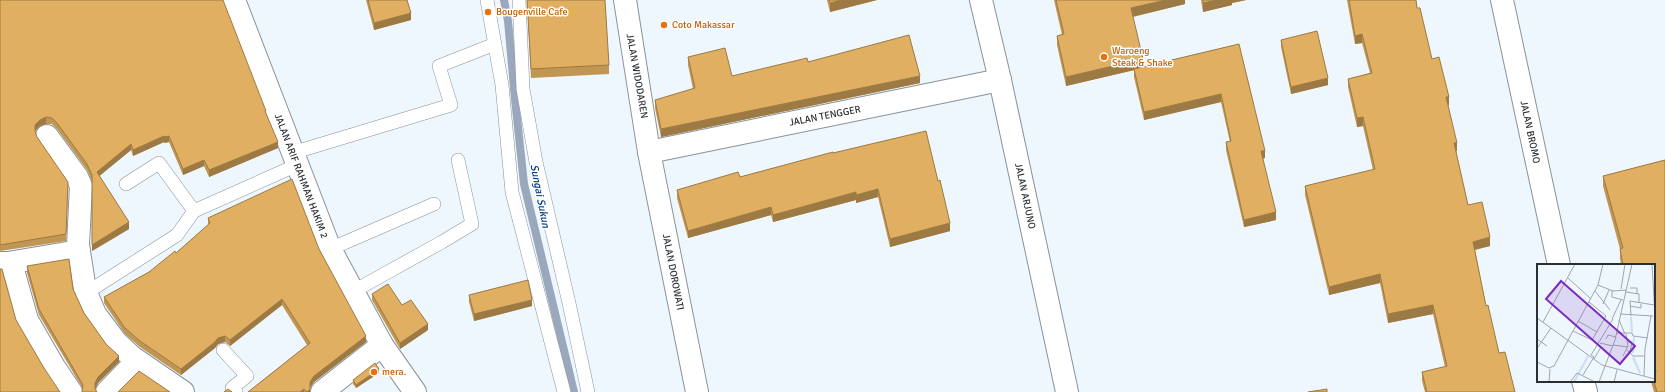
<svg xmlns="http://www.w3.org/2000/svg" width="1665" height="392" font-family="Signika,sans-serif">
  <rect width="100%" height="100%" fill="#eef6fe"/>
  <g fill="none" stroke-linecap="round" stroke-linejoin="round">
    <path stroke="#9aa8bd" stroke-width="8" d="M 504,0 L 508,21 L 515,99 L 524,184 L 574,392"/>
    <defs>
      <g id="service">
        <path d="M 487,0 L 502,85 L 512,192 L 564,392"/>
        <path d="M 519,0 L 523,89 L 536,162 L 569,303 L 588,392"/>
        <path d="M 292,153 L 451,105 L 439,66 L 495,44"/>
        <path d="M 126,184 L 159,163 L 194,211"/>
        <path d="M 330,249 L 434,204"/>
        <path d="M 352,292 L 442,242 L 472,224 L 458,160"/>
        <path d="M 86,293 L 177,235 L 194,211 L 297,165"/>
        <path d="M 223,350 L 247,376 L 232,388 L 236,392"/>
      </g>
      <g id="minor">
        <path d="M 234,0 L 330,249 L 382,345 L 415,392"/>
        <path d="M 625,0 L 649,152 L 697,392"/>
        <path d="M 981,0 L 1000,80 L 1067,392"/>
        <path d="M 47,136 L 77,177 L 81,186 L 78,245 L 85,290 L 95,314 L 116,342 L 132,357 L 183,392"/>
        <path d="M 649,152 L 1000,80"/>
        <path d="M 0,263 L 8,263 L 79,251"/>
        <path d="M 11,263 L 27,320 L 54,367 L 71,392"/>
        <path d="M 107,392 L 137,361"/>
        <path d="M 322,392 L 382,345"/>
      </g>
      <g id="tertiary">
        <path d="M 1502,0 L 1559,265"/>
        <path d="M 1583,381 L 1586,392"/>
      </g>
    </defs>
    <use href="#service" stroke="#8a9299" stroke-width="14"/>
    <use href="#minor" stroke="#8a9299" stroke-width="24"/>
    <use href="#tertiary" stroke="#8a9299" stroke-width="24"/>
    <use href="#service" stroke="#fff" stroke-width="13"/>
    <use href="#minor" stroke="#fff" stroke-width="22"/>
    <use href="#tertiary" stroke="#fff" stroke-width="22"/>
  </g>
  <g fill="#c19653">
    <path d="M 0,0 L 266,114 L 278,148 L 209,177 L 204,166 L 183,175 L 169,142 L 164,143 L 164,142 L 133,156 L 131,150 L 99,176 L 129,229 L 92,251 L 92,181 L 87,170 L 57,129 L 52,124 L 46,124 L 40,126 L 35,131 L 35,133 L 37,137 L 68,188 L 66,241 L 0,251 Z"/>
    <path d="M 366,0 L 407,0 L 411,20 L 374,30 Z"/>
    <path d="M 527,0 L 609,65 L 609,74 L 531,78 Z"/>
    <path d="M 827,0 L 877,0 L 830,12 Z"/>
    <path d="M 1054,0 L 1185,0 L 1185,4 L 1133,17 L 1143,67 L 1239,44 L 1265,158 L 1263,159 L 1276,220 L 1244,227 L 1226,150 L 1226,142 L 1230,142 L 1221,102 L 1144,120 L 1134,77 L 1134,70 L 1066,86 L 1057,45 L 1057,36 L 1062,35 Z"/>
    <path d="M 1201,0 L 1246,0 L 1232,3 L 1232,5 L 1203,12 Z"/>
    <path d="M 1347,0 L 1416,0 L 1417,8 L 1432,59 L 1449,105 L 1448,105 L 1457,151 L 1456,151 L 1468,205 L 1490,246 L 1475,250 L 1486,306 L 1499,353 L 1515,392 L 1425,392 L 1422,381 L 1422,372 L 1445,367 L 1433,314 L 1388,323 L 1380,283 L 1329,295 L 1305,195 L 1305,186 L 1373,170 L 1363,126 L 1357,127 L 1348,87 L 1348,79 L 1370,73 L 1362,43 L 1355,44 Z"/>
    <path d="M 1281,40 L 1328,85 L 1291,94 L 1281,47 Z"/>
    <path d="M 688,57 L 732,76 L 808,62 L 920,83 L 661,137 L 655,108 L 655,100 L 693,89 L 688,65 Z"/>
    <path d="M 833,153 L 938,181 L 950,231 L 890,247 L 878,197 L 856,203 L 856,200 L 773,222 L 771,215 L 688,238 L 677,198 L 677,190 L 740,177 Z"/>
    <path d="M 1665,160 L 1665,392 L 1654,392 L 1651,382 L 1651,381 L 1654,381 L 1654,265 L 1621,265 L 1620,258 L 1620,249 L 1603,186 L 1603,176 Z"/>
    <path d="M 208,218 L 319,249 L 366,342 L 314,382 L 310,388 L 310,392 L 248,392 L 307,345 L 282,305 L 230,346 L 225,342 L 218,344 L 215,348 L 181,375 L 140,347 L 125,334 L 104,303 L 104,297 L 149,272 L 176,253 L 208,225 Z"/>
    <path d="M 27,266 L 73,289 L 84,313 L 119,362 L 98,383 L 95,389 L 82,391 L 83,389 L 39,315 L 27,273 Z"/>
    <path d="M 372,294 L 402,305 L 428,330 L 400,349 L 372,300 Z"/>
    <path d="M 469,295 L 532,306 L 474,321 L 469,302 Z"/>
    <path d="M 379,373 L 356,388 L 353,384 L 353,380 Z"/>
  </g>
  <g fill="#9d7a44">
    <path d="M 842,0 L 877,0 L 830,12 L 830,3 Z"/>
    <path d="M 1166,0 L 1185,0 L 1185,4 L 1131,17 L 1131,8 Z"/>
    <path d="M 1216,0 L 1246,0 L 1232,3 L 1232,5 L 1203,12 L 1203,3 Z"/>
    <path d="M 411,13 L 411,20 L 374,30 L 374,23 Z"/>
    <path d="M 1362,34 L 1362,43 L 1355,44 L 1355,36 Z"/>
    <path d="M 1143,59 L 1143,68 L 1066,86 L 1066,77 Z"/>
    <path d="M 920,76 L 920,83 L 661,137 L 661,129 Z"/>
    <path d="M 1328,78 L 1328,85 L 1291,94 L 1291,87 Z"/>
    <path d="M 1221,94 L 1221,102 L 1144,120 L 1144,112 Z"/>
    <path d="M 1446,97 L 1449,97 L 1449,105 L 1446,106 Z"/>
    <path d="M 46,117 L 46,124 L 40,126 L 35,131 L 35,137 L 35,125 L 40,120 Z"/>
    <path d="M 1363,117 L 1363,126 L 1357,127 L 1357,118 Z"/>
    <path d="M 164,136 L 164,142 L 133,156 L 133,150 Z"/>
    <path d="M 169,136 L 169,142 L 164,143 L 164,137 Z"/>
    <path d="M 278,142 L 278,148 L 209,177 L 209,170 Z"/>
    <path d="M 1454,143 L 1457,143 L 1457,151 L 1454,152 Z"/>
    <path d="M 131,144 L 131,150 L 97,178 L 97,172 Z"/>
    <path d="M 1261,151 L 1265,151 L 1265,158 L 1261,159 Z"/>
    <path d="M 204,160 L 204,166 L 183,175 L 183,169 Z"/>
    <path d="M 878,189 L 878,197 L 856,203 L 856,195 Z"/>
    <path d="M 856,192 L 856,200 L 773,222 L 773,215 Z"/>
    <path d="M 771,207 L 771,215 L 688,238 L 688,231 Z"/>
    <path d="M 1276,212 L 1276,220 L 1244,227 L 1244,220 Z"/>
    <path d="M 129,222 L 129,229 L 92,251 L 92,245 Z"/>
    <path d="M 950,223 L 950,231 L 890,247 L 890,239 Z"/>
    <path d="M 1490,237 L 1490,246 L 1473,250 L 1473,242 Z"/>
    <path d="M 1380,274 L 1380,283 L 1329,295 L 1329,287 Z"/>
    <path d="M 282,299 L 282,305 L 230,346 L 230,340 Z"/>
    <path d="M 532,300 L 532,306 L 474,321 L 474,314 Z"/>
    <path d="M 1433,305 L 1433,314 L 1388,323 L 1388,314 Z"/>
    <path d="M 428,324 L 428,330 L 400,349 L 400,343 Z"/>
    <path d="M 225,336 L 225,342 L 218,344 L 215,348 L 181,375 L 181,369 L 218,338 Z"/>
    <path d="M 366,336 L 366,342 L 314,382 L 310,388 L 310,392 L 307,392 L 310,382 L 314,376 Z"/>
    <path d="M 119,356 L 119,362 L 98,383 L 95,389 L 95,383 L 98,377 Z"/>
    <path d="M 379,369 L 379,373 L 356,388 L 356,385 Z"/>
    <path d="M 304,389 L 304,392 L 300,392 Z"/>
  </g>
  <g fill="#e0af61" stroke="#9d7a44">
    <path d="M 0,0 L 223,0 L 266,111 L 265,111 L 278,142 L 209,170 L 204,160 L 183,169 L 169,136 L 164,137 L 164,136 L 133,150 L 131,144 L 97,172 L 129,222 L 92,245 L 92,175 L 87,164 L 57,123 L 52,118 L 46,117 L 40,120 L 35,125 L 35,131 L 37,137 L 68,182 L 66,234 L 0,245 Z"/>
    <path d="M 368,0 L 407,0 L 411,13 L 374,23 Z"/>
    <path d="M 527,0 L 605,0 L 609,65 L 531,69 Z"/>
    <path d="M 829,0 L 842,0 L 830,3 Z"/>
    <path d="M 1056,0 L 1166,0 L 1131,8 L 1143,59 L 1066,77 L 1057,36 L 1064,34 Z"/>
    <path d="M 1203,0 L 1216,0 L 1203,3 Z"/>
    <path d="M 1349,0 L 1416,0 L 1417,8 L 1420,8 L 1432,59 L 1439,57 L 1449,97 L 1446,97 L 1457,143 L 1454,143 L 1468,205 L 1482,202 L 1490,237 L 1473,242 L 1486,306 L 1488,305 L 1499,353 L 1505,352 L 1515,392 L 1427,392 L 1422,372 L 1447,366 L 1433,305 L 1388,314 L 1380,274 L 1329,287 L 1305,186 L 1375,169 L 1363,117 L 1357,118 L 1348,79 L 1372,73 L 1362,34 L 1355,36 Z"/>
    <path d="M 1317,31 L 1328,78 L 1291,87 L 1281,40 Z"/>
    <path d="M 909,35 L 920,76 L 661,129 L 655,100 L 695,88 L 688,57 L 725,48 L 732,76 L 807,58 L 808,62 Z"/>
    <path d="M 1239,44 L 1265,151 L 1261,151 L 1276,212 L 1244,220 L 1226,142 L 1231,141 L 1221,94 L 1144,112 L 1134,69 Z"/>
    <path d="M 926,131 L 938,181 L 940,180 L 950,223 L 890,239 L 878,189 L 856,195 L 856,192 L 773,215 L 771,207 L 688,231 L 677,190 L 738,172 L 740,177 L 833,152 L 833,153 Z"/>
    <path d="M 1665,160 L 1665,392 L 1657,392 L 1654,381 L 1654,372 L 1656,372 L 1654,362 L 1654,265 L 1623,265 L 1620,249 L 1623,248 L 1603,176 Z"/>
    <path d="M 292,179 L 319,249 L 366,336 L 314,376 L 310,382 L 310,389 L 307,392 L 304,389 L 300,392 L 248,392 L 310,343 L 282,299 L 230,340 L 225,336 L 218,338 L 215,342 L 181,369 L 140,341 L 125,328 L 104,297 L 149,272 L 175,251 L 176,253 L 210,223 L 208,218 Z"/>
    <path d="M 69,259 L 73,289 L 84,313 L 106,344 L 119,356 L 98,377 L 95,383 L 95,389 L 97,392 L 82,392 L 82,391 L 83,385 L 39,309 L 27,266 Z"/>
    <path d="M 0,269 L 2,269 L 16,320 L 44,368 L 60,392 L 0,392 Z"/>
    <path d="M 528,280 L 532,300 L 474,314 L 469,295 Z"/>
    <path d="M 388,284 L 402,305 L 411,300 L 428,324 L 400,343 L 372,294 Z"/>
    <path d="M 375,363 L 379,369 L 356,385 L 353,380 Z"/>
    <path d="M 139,371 L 170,392 L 118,392 Z"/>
    <path d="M 228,389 L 232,392 L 224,392 Z"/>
    <path d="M 1327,389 L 1327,392 L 1308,392 Z"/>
  </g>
  <g fill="#e8710a" stroke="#fff" stroke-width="1.5">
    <circle cx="488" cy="12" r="4"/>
    <circle cx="664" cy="25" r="4"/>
    <circle cx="1104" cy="57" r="4"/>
    <circle cx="374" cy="372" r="4"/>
  </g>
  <g text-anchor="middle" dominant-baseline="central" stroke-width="3" stroke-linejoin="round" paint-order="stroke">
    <g font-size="10" fill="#c56008" stroke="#fff" text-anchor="start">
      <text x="496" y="12">Bougenville Cafe</text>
      <text x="672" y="25">Coto Makassar</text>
      <text x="1112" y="51">Waroeng<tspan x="1112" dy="12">Steak &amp; Shake</tspan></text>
      <text x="382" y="372">mera.</text>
    </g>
    <g font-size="10" fill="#2c2f32" stroke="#fff">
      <text transform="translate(637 76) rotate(80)">JALAN WIDODAREN</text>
      <text transform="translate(825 116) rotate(-11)">JALAN TENGGER</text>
      <text transform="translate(1530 132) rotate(78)">JALAN BROMO</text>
      <text transform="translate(301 176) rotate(69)">JALAN ARIF RAHMAN HAKIM 2</text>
      <text transform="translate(1025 196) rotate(78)">JALAN ARJUNO</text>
      <text transform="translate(673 272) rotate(79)">JALAN DOROWATI</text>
    </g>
    <g font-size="11" font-style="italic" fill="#013987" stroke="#fff">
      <text transform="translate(540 196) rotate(79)">Sungai Sukun</text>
    </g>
  </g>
  <g transform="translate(1537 264)">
    <rect width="118" height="118" fill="#eef6fe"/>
    <path fill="none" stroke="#c9dcf9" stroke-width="2" d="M 94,53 L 95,68M 96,89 L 97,73M 96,93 L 103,109M 37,118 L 51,92"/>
    <path fill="none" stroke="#a0a6ac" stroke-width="1" d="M 115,0 L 118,51M 31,14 L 54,35M 61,21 L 76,27 L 89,26M 93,24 L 100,24 L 100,30M 84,25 L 88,0M 75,26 L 75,33 L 86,36M 58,27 L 73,46M 89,28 L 102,30 L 102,39M 66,40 L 72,26M 93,42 L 104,44 L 104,40M 83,50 L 116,52M 94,52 L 93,37 L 117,41M 0,54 L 65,101 L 118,115M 75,55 L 84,36M 82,56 L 88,70M 41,57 L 60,68M 6,58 L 38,0M 36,67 L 55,76 L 69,52 L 52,38M 79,69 L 95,69 L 96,72 L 111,74M 0,75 L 10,82M 69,75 L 71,71 L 79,73M 91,78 L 95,78 L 93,88M 63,79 L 76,82M 76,81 L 91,83M 1,83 L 14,64M 89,85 L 96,92 L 107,92M 86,92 L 91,82 L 89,70M 57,95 L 64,83M 0,98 L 12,104 L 17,102 L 61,21 L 66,0M 68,102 L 78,76 L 95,0M 46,111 L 57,93 L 54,91 L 76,55M 107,112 L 108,85 L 114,52M 12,118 L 13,105M 33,118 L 40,109 L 58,118M 62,118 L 68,102M 77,118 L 80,106"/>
    <path fill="#7b2cbf" fill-opacity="0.15" stroke="#7b2cbf" stroke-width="2" d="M 24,17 L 98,82 L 83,100 L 9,35 Z"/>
    <rect width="118" height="118" fill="none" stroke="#2c2f32" stroke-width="2"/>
  </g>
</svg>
